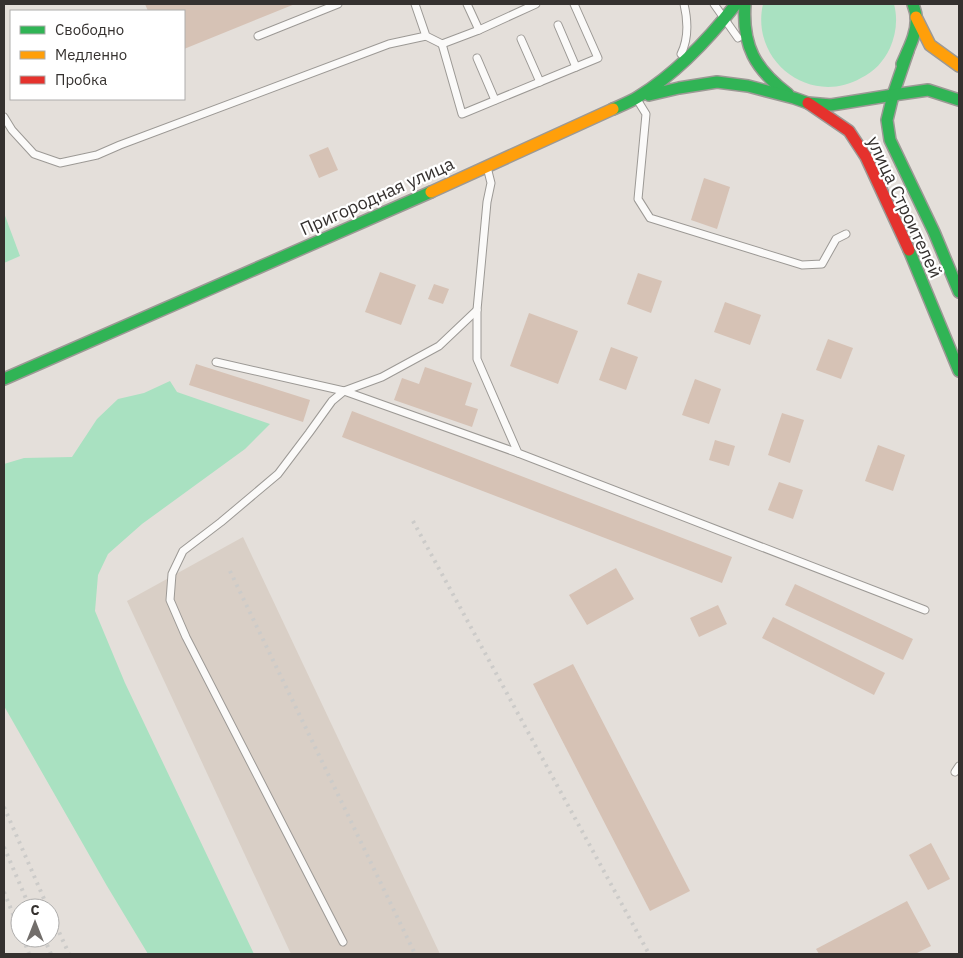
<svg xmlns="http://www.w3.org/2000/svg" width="963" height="958" font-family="'IBM Plex Sans',sans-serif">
  <rect width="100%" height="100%" fill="#e4dfda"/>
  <path fill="#d9cfc6" d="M 243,537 L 440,954 L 291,954 L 127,601 Z"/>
  <g fill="#a9e1c1">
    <path d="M 763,4 L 894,4 C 898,19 896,34 890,48 C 884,61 874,72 861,78 C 810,107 750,61 763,4 Z"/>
    <path d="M 4,213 L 20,256 L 4,263 Z"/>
    <path d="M 170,381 L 177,392 L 270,424 L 245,449 L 142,524 L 108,554 L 98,575 L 95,611 L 125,683 L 254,954 L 148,954 L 107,886 L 4,706 L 4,464 L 24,458 L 72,457 L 97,419 L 118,399 L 144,393 Z"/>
  </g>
  <g fill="#d6c2b5">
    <path d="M 145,4 L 295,4 L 184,49 L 184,11 L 148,11 Z"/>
    <path d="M 328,147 L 338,170 L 319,178 L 309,155 Z"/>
    <path d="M 704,178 L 730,187 L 717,229 L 691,220 Z"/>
    <path d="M 380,272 L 416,285 L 401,325 L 365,312 Z"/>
    <path d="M 638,273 L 662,281 L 651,313 L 627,304 Z"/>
    <path d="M 434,284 L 449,289 L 443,304 L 428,299 Z"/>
    <path d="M 725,302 L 761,315 L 750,345 L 714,332 Z"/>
    <path d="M 529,313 L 578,331 L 558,384 L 510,366 Z"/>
    <path d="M 828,339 L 853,348 L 841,379 L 816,370 Z"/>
    <path d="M 611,347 L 638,357 L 626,390 L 599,380 Z"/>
    <path d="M 196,364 L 310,400 L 303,422 L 189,385 Z"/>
    <path d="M 425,367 L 472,383 L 465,405 L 478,409 L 472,427 L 394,400 L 402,378 L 419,384 Z"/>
    <path d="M 695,379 L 721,389 L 709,424 L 682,415 Z"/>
    <path d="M 352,411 L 732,557 L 722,583 L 342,437 Z"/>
    <path d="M 782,413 L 804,420 L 790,463 L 768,455 Z"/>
    <path d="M 715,440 L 735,446 L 729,466 L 709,460 Z"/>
    <path d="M 878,445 L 905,455 L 893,491 L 865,481 Z"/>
    <path d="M 779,482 L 803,490 L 793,519 L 768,510 Z"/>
    <path d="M 616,568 L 634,599 L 587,625 L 569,595 Z"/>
    <path d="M 795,584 L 913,639 L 903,660 L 785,605 Z"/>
    <path d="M 718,605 L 727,624 L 699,637 L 690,618 Z"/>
    <path d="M 773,617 L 885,673 L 874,695 L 762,638 Z"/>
    <path d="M 573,664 L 690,891 L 650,911 L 533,684 Z"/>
    <path d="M 931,843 L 950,879 L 928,890 L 909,855 Z"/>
    <path d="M 907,901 L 931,946 L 915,954 L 819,954 L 816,949 Z"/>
  </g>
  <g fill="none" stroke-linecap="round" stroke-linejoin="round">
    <defs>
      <g id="lane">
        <path d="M 415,4 L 426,36 L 442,44 L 479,30 L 536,4"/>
        <path d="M 467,4 L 479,30"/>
        <path d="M 714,4 L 738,38"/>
        <path d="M 558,25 L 576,67"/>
        <path d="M 258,36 L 338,4"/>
        <path d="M 521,39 L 540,82"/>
        <path d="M 442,44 L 462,114 L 598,58 L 574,4"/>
        <path d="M 681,54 C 689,38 688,21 684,4"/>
        <path d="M 477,58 L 495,100"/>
        <path d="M 638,101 L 646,114 L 638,199 L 650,218 L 802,265 L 822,264 L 836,239 L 846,234"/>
        <path d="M 4,117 L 12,130 L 34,154 L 60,163 L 97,155 L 120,145 L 389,44 L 426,36"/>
        <path d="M 488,171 L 491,183 L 487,202 L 477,310 L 477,359 L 518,453 L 925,610"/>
        <path d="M 216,362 L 344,391 L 518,453"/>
        <path d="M 955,772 L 959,766"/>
        <path d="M 343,942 L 186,637 L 170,600 L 172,574 L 183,551 L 221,522 L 278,474 L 309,433 L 332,401 L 344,391 L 382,377 L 439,346 L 477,310"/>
      </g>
      <g id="fast">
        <path d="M 745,4 C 742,46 755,69 788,94"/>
        <path d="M 908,51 L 893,95 L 887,120 L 890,140 L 934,232 L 959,292"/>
        <path d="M 902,64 C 908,50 918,32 916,16 C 916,12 914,8 913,4"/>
        <path d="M 649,95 L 679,88 L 717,82 L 748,86 L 794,98 L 808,103 L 831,105 L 893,95"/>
        <path d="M 893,95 L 928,90 L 959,100"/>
        <path d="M 613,109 C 622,105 630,102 638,97 C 677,73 708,40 736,4"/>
        <path d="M 909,250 L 959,371"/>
        <path d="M 4,379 L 431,192"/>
      </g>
      <g id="slow">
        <path d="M 916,17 L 930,45 L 959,66"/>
        <path d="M 431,192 L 613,109"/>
      </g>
      <path id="jam" d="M 808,103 L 849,131 L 866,157 L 909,250"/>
    </defs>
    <use href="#lane" stroke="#9c9995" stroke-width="9"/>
    <use href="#fast" stroke="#9c9995" stroke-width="14"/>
    <use href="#slow" stroke="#9c9995" stroke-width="14"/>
    <use href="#jam" stroke="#9c9995" stroke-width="14"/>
    <use href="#lane" stroke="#fbfaf9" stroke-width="7"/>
    <use href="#fast" stroke="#30b455" stroke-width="11"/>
    <use href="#slow" stroke="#ff9f0a" stroke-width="11"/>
    <use href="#jam" stroke="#e5322d" stroke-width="11"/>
    <g stroke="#cccbc9" stroke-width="4" stroke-dasharray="2.5 5" stroke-linecap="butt">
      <path d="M 413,521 L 649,954"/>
      <path d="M 230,571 L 415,954"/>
      <path d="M 4,807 L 48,908"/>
      <path d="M 4,847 L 30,908"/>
      <path d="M 4,892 L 20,931"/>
      <path d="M 50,912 L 69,954"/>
      <path d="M 23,938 L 29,954"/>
      <path d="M 44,938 L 51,954"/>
    </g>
  </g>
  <g text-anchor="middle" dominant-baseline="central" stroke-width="4.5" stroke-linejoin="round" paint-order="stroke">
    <g font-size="18" fill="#35312f" stroke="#fff">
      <text transform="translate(377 196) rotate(-24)">Пригородная улица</text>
      <text transform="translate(905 207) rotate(65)">улица Строителей</text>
    </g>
  </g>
  <rect width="963" height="958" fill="none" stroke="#35312f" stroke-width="10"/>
  <rect x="10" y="10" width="175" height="90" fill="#ffffff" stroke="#aeadac"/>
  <rect x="20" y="26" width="25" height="8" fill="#30b455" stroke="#aeadac"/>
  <text x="55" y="35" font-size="15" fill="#35312f">Свободно</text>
  <rect x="20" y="51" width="25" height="8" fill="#ff9f0a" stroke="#aeadac"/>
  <text x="55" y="60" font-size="15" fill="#35312f">Медленно</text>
  <rect x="20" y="76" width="25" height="8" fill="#e5322d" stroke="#aeadac"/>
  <text x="55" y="85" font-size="15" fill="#35312f">Пробка</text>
  <g transform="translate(35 923)"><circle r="24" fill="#ffffff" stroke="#aeadac"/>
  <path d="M0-4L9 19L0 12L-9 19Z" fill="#726e6b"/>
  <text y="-8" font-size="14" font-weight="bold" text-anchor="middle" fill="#35312f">С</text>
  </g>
</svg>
